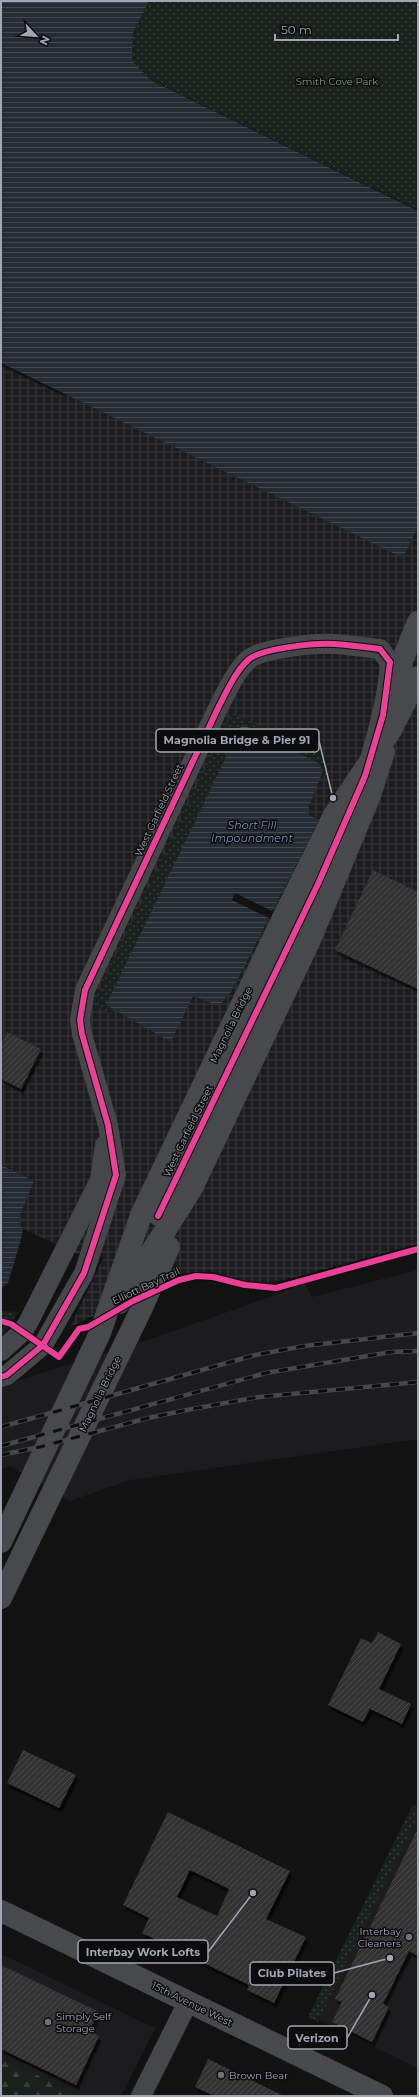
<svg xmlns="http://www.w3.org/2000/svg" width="419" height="2097" font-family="Montserrat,sans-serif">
  <defs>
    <pattern id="industrial-grid" width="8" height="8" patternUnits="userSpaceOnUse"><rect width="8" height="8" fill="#1c1c1e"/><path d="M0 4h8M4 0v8" fill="none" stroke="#3a3a3c"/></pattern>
    <pattern id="grass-dots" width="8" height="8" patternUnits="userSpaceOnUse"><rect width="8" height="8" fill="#1a211c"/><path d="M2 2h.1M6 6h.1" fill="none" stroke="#383e3b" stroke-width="1.8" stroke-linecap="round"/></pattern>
    <pattern id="forest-firs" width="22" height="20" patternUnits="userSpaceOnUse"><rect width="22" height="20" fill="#1a211c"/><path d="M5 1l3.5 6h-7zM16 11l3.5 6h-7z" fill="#383e3b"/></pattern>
    <pattern id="water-rules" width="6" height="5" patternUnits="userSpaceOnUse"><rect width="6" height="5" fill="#252c34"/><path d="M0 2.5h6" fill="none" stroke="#42484f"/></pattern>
    <pattern id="building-hatch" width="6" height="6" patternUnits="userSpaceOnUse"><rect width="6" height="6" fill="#313133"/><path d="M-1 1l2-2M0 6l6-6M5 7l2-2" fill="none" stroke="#4c4c4e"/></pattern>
    <filter id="shadow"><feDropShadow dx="2.5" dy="4.5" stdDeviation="0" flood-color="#0009"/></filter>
  </defs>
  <rect width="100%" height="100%" fill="#121212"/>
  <g fill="#1c1c1e">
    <path d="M 418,1270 L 418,1439 L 130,1480 L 70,1501 L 10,1466 L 1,1469 L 1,1386 L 156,1337 L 270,1297 L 305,1283 L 312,1297 Z"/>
    <path d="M 413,1804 L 418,1807 L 418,2068 L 309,2015 Z"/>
    <path d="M 1,1954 L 155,2028 L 121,2096 L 82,2096 L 1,2058 Z"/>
  </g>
  <path fill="url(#industrial-grid)" d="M 1,363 L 403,558 L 418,527 L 418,1244 L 280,1281 L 265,1283 L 246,1281 L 210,1271 L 181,1274 L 70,1327 L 103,1259 L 96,1239 L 84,1257 L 23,1229 L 18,1220 L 34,1181 L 1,1165 Z"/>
  <g fill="url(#grass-dots)">
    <path d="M 149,1 L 418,1 L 418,210 L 153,81 L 132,61 L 133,33 Z"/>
    <path d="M 232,713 L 324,756 L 328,769 L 327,781 L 322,774 L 320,764 L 242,724 L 107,1005 L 115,1010 L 113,1015 L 99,1008 L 98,993 Z"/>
    <path d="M 1,1311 L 18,1312 L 1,1338 Z"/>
    <path d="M 410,1811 L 418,1816 L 318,2022 L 309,2018 L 309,2015 Z"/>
  </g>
  <path fill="url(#forest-firs)" d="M 1,2058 L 82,2096 L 1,2096 Z"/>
  <g fill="url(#water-rules)">
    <path d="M 1,1 L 149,1 L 133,33 L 132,61 L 152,81 L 418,211 L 418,527 L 403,558 L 1,363 Z"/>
    <path d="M 242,724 L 320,764 L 322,774 L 306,814 L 319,820 L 231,992 L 219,1006 L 193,996 L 171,1042 L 106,1005 Z"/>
    <path d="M 1,1165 L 34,1181 L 18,1220 L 23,1229 L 20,1243 L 8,1283 L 1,1288 Z"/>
  </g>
  <g fill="#121212">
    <path d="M 1,363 L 67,395 L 66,397 L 1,366 Z"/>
    <path d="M 320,818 L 320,821 L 270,921 L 271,919 L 232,900 L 235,893 L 274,912 Z"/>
  </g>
  <g fill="url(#building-hatch)" fill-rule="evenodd" filter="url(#shadow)">
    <path d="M 373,870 L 418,892 L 418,989 L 335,950 Z"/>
    <path d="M 7,1032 L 41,1049 L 21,1089 L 1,1079 L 1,1045 Z"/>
    <path d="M 378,1632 L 401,1644 L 379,1689 L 411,1704 L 402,1724 L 370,1709 L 363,1722 L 328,1705 L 361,1638 L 372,1643 Z"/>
    <path d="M 23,1750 L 76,1775 L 59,1808 L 7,1783 Z"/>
    <path d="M 168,1812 L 290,1871 L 266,1919 L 306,1937 L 274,2003 L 247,1990 L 249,1985 L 142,1933 L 149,1918 L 123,1905 ZM 190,1870 L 229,1889 L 217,1916 L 177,1897 Z"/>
    <path d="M 418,1828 L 418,1956 L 409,1951 L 383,2004 L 389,2007 L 372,2042 L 332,2022 L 342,2002 L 335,1999 Z"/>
    <path d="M 1,1965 L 99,2012 L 89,2031 L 99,2036 L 76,2085 L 1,2049 Z"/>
    <path d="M 208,2059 L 284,2096 L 214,2096 L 195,2087 Z"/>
  </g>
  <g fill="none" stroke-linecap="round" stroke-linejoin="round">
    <g stroke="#46474b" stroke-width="20">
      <path d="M 158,1216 L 318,884 L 359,789"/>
      <path d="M 1,1351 L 22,1332 L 28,1323 L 100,1180 L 105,1145"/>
      <path d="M 1,1377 L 7,1375 L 43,1345 L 84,1273 L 116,1175 L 108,1125 L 82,1034 L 80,1020 L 85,990 L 219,706 C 227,691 235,672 248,660 C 261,648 316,643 334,644 C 349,645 364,647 380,649 L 390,662 C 388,694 380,724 371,755"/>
      <path d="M 141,2096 L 188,2002"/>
    </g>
    <g stroke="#48494d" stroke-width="22">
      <path d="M 394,711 L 402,661 L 418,622"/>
      <path d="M 119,1303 L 192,1188 L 310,940 L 369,798 L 384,752"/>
      <path d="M 1,1542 L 100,1333 L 141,1215 L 282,920 L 334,815 L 391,730 L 418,677"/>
      <path d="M 1,1598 L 140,1312 L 169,1247"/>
      <path d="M 1,1911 L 382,2096"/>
    </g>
    <defs>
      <g id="rail">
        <path d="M 1,1427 L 255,1355 L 304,1346 L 418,1333"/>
        <path d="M 1,1446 L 266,1373 L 391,1352 L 418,1351"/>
        <path d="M 1,1455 L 40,1447 L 148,1418 L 192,1409 L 259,1397 L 418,1382"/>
      </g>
    </defs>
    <use href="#rail" stroke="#46484b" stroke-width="4.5"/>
    <use href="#rail" stroke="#0c0c0e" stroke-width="3" stroke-dasharray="9" stroke-linecap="butt"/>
    <defs>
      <g id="cycleway">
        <path d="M 1,1321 L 11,1324 L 59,1357 L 79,1329 L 88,1327 L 133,1301 L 179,1280 L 196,1276 L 213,1277 L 245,1285 L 276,1288 L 418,1249"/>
        <path d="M 1,1377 L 7,1375 L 43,1345 L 84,1273 L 116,1175 L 108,1125 L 82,1034 L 80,1020 L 85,990 L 219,706 C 227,691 235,672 248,660 C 261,648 316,643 334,644 C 349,645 364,647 380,649 L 390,662 L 383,715 L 365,776 L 318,884 L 158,1216"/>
      </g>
    </defs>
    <use href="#cycleway" stroke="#0c0c0e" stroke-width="8"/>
    <use href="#cycleway" stroke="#ea4096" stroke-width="6"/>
  </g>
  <g fill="#6f727c" stroke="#0c0c0e" stroke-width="1.5">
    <circle cx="409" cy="1937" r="4"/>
    <circle cx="48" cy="2022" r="4"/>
    <circle cx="221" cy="2075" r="4"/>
  </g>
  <g text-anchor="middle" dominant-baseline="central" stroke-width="3" stroke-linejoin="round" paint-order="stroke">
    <g font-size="10" fill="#77a17d" stroke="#0c0c0e">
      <text x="337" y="81">Smith Cove Park</text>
    </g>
    <g font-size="10" fill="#a1a6b5" stroke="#0c0c0e">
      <text transform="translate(159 810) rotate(-65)">West Garfield Street</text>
      <text transform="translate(231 1025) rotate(-64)">Magnolia Bridge</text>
      <text transform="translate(188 1131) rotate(-64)">West Garfield Street</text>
      <text transform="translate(146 1286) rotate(-25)">Elliott Bay Trail</text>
      <text transform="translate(100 1394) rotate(-64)">Magnolia Bridge</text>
      <text transform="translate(192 2004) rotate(26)">15th Avenue West</text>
    </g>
    <g font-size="10" fill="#a1a6b5" stroke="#0c0c0e" text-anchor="start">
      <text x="401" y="1931" text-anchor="end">Interbay<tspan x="401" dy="12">Cleaners</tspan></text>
      <text x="56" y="2016">Simply Self<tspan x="56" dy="12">Storage</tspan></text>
      <text x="229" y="2075">Brown Bear</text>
    </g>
    <g font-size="11" font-style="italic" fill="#7591b3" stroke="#0c0c0e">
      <text x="252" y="825">Short Fill<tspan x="252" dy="13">Impoundment</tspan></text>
    </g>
  </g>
  <path fill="none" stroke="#a1a6b5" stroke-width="1.5" d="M333 798L319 741M253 1893L208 1952M390 1958L334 1973M372 1995L347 2038"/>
  <g fill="#a1a6b5" stroke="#0c0c0e" stroke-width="1.5">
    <circle cx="333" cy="798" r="4"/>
    <circle cx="253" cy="1893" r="4"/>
    <circle cx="390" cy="1958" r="4"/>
    <circle cx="372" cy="1995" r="4"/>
  </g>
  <g fill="#0c0c0e" stroke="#a1a6b5" stroke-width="1.5">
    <rect x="156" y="729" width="163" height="23" rx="4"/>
    <rect x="78" y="1940" width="130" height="23" rx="4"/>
    <rect x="250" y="1962" width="84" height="23" rx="4"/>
    <rect x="288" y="2026" width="59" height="23" rx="4"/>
  </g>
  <g font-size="11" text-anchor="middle" font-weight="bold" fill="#a1a6b5">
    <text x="237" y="744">Magnolia Bridge &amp; Pier 91</text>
    <text x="143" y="1956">Interbay Work Lofts</text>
    <text x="292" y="1977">Club Pilates</text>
    <text x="317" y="2042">Verizon</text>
  </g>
  <rect width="419" height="2097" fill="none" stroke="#a1a6b5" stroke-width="4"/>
  <g transform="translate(36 36) rotate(116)" stroke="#0c0c0e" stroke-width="3" paint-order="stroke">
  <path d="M0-3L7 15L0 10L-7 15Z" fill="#a1a6b5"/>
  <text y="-6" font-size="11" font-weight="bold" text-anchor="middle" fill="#a1a6b5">N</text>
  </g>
  <path d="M275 34v6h123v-6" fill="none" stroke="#a1a6b5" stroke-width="2"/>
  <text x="281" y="34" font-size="12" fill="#a1a6b5" stroke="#0c0c0e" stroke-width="3" paint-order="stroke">50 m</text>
</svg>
